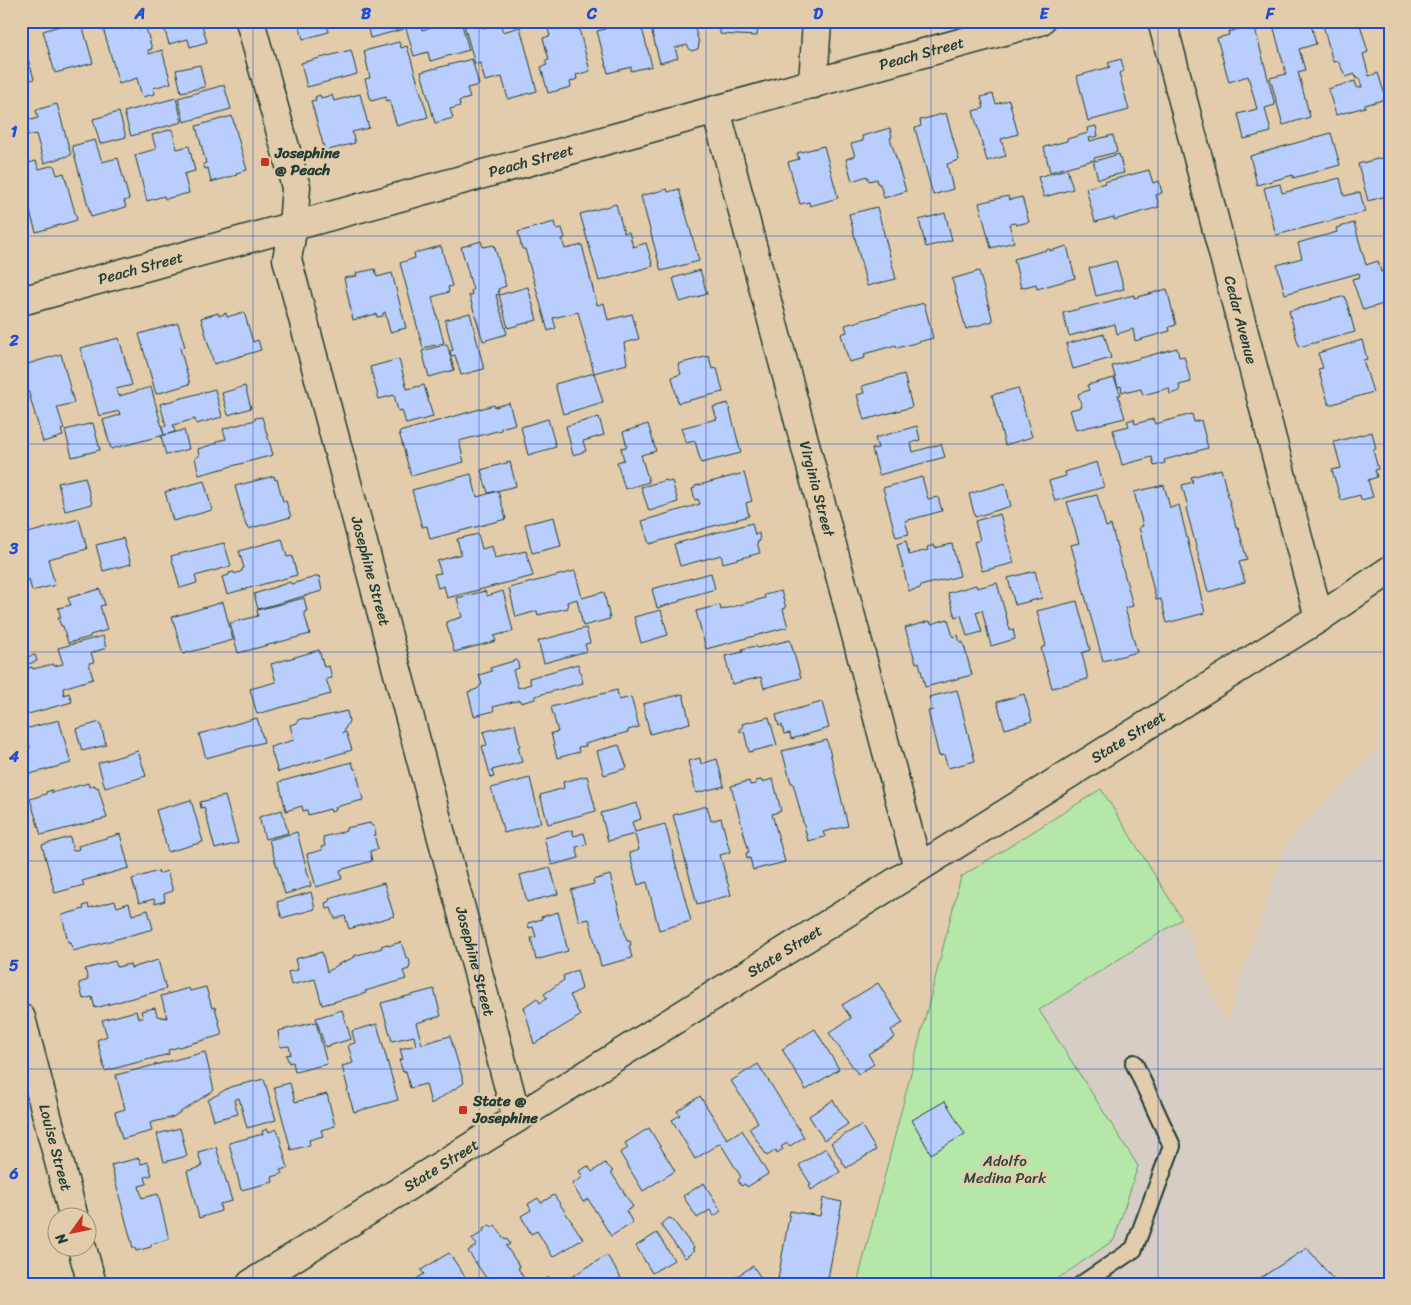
<svg xmlns="http://www.w3.org/2000/svg" width="1411" height="1305" font-family="Sriracha,sans-serif">
  <rect width="100%" height="100%" fill="#e3ccac"/>
  <filter id="ink" filterUnits="userSpaceOnUse"><feTurbulence type="fractalNoise" baseFrequency=".02" numOctaves="2"/><feDisplacementMap in="SourceGraphic" scale="10" xChannelSelector="R" yChannelSelector="G"/><feConvolveMatrix kernelMatrix="1 2 1 2 8 2 1 2 1" color-interpolation-filters="sRGB"/></filter>
  <g filter="url(#ink)">
    <path fill="#d6cdc4" d="M 1390,622 L 1390,1284 L 1050,1284 L 1114,1240 L 1039,1010 L 1182,919 L 1226,1025 L 1285,846 L 1378,747 L 1387,624 Z"/>
    <path fill="#b5e8a8" stroke="#6a926e" d="M 1101,789 L 1182,919 L 1039,1010 L 1138,1166 L 1114,1240 L 1050,1284 L 857,1284 L 961,877 Z"/>
    <g fill="#b9cefd" stroke="#1f3d34">
      <path d="M 76,21 L 81,21 L 93,63 L 55,73 L 43,31 Z"/>
      <path d="M 101,21 L 144,21 L 152,49 L 148,50 L 149,54 L 162,50 L 171,83 L 153,88 L 155,94 L 142,97 L 137,78 L 119,84 Z"/>
      <path d="M 162,21 L 205,21 L 206,24 L 202,25 L 207,42 L 190,47 L 188,39 L 169,44 Z"/>
      <path d="M 298,21 L 326,21 L 329,32 L 303,39 Z"/>
      <path d="M 375,21 L 402,21 L 404,29 L 370,38 L 368,28 L 377,26 Z"/>
      <path d="M 404,21 L 420,21 L 422,30 L 455,21 L 461,21 L 469,50 L 430,61 L 428,52 L 414,56 Z"/>
      <path d="M 463,21 L 481,21 L 483,28 L 500,23 L 503,32 L 520,27 L 537,91 L 508,99 L 502,77 L 485,81 L 480,63 L 475,64 Z"/>
      <path d="M 546,21 L 577,21 L 590,71 L 576,75 L 577,79 L 570,82 L 571,87 L 548,93 L 541,67 L 547,65 L 545,61 L 549,60 L 543,38 L 550,36 Z"/>
      <path d="M 603,21 L 640,21 L 652,66 L 631,71 L 631,67 L 608,73 L 597,31 L 605,29 Z"/>
      <path d="M 649,21 L 693,21 L 699,43 L 698,49 L 691,51 L 687,45 L 675,48 L 678,58 L 660,63 Z"/>
      <path d="M 720,21 L 758,21 L 757,36 L 720,34 Z"/>
      <path d="M 1272,21 L 1310,21 L 1316,44 L 1299,49 L 1305,70 L 1298,72 L 1310,117 L 1283,125 L 1270,78 L 1286,74 Z"/>
      <path d="M 1331,21 L 1359,21 L 1368,52 L 1363,54 L 1369,76 L 1378,73 L 1386,99 L 1365,105 L 1365,107 L 1336,115 L 1328,89 L 1355,81 L 1357,88 L 1362,87 L 1359,78 L 1356,79 L 1355,74 L 1346,77 L 1338,61 L 1333,62 L 1323,25 L 1330,23 Z"/>
      <path d="M 1254,25 L 1275,105 L 1265,108 L 1271,132 L 1244,139 L 1238,114 L 1257,109 L 1248,76 L 1229,82 L 1217,38 L 1229,35 L 1228,32 Z"/>
      <path d="M 23,36 L 25,45 L 24,45 L 34,79 L 21,83 L 21,37 Z"/>
      <path d="M 399,42 L 401,48 L 407,46 L 428,117 L 397,126 L 389,100 L 386,101 L 386,97 L 371,101 L 365,79 L 370,78 L 364,51 Z"/>
      <path d="M 351,50 L 357,74 L 307,87 L 301,63 Z"/>
      <path d="M 472,59 L 479,85 L 467,88 L 470,98 L 459,101 L 460,106 L 450,109 L 453,118 L 435,123 L 421,72 Z"/>
      <path d="M 1121,59 L 1124,71 L 1119,73 L 1129,110 L 1088,121 L 1077,76 L 1110,67 L 1108,63 Z"/>
      <path d="M 200,65 L 205,87 L 181,92 L 176,70 Z"/>
      <path d="M 224,85 L 231,109 L 184,122 L 178,98 Z"/>
      <path d="M 360,94 L 369,128 L 352,132 L 355,143 L 325,151 L 311,101 L 316,100 L 315,97 L 320,95 L 321,98 L 332,95 L 334,101 Z"/>
      <path d="M 993,94 L 996,104 L 1009,100 L 1018,134 L 1001,139 L 1006,156 L 987,161 L 973,111 L 984,108 L 981,97 Z"/>
      <path d="M 176,98 L 182,122 L 131,136 L 124,112 Z"/>
      <path d="M 57,104 L 71,155 L 44,163 L 36,134 L 28,136 L 24,122 L 38,118 L 36,110 Z"/>
      <path d="M 119,112 L 126,137 L 100,144 L 93,119 Z"/>
      <path d="M 946,113 L 959,160 L 947,164 L 953,189 L 933,195 L 915,128 L 921,126 L 920,120 Z"/>
      <path d="M 232,116 L 247,170 L 236,173 L 237,175 L 211,182 L 208,168 L 205,169 L 203,164 L 206,163 L 196,126 Z"/>
      <path d="M 1096,126 L 1098,136 L 1089,138 L 1090,141 L 1113,135 L 1117,152 L 1094,158 L 1095,161 L 1119,154 L 1124,173 L 1098,179 L 1093,160 L 1050,172 L 1044,147 L 1067,141 L 1067,139 L 1088,133 L 1087,128 Z"/>
      <path d="M 890,128 L 892,137 L 890,138 L 906,191 L 884,198 L 880,184 L 878,184 L 877,179 L 869,181 L 867,176 L 852,181 L 846,159 L 855,156 L 851,144 L 863,141 L 862,136 Z"/>
      <path d="M 172,129 L 177,149 L 189,146 L 195,171 L 184,174 L 189,193 L 165,199 L 164,196 L 147,201 L 135,155 L 156,149 L 152,135 Z"/>
      <path d="M 1331,133 L 1340,165 L 1293,178 L 1293,175 L 1257,185 L 1250,156 Z"/>
      <path d="M 95,140 L 102,162 L 118,158 L 129,199 L 124,201 L 126,207 L 91,217 L 72,146 Z"/>
      <path d="M 824,146 L 838,198 L 810,206 L 809,202 L 800,204 L 788,162 L 799,159 L 797,153 Z"/>
      <path d="M 1389,156 L 1390,195 L 1368,201 L 1358,164 Z"/>
      <path d="M 36,161 L 39,169 L 54,165 L 57,175 L 64,173 L 77,220 L 36,232 L 21,181 L 21,165 Z"/>
      <path d="M 1067,169 L 1073,189 L 1044,197 L 1038,177 Z"/>
      <path d="M 1149,170 L 1153,183 L 1159,181 L 1162,193 L 1156,195 L 1159,207 L 1114,220 L 1114,217 L 1095,222 L 1086,188 L 1105,183 L 1104,182 Z"/>
      <path d="M 1340,178 L 1344,196 L 1360,192 L 1365,212 L 1276,235 L 1264,188 L 1280,184 L 1282,193 Z"/>
      <path d="M 667,189 L 668,192 L 679,189 L 699,261 L 661,271 L 641,196 Z"/>
      <path d="M 1008,196 L 1009,200 L 1022,197 L 1029,222 L 1016,225 L 1015,223 L 1009,224 L 1014,242 L 991,248 L 979,203 Z"/>
      <path d="M 616,204 L 624,233 L 629,232 L 633,247 L 646,243 L 653,266 L 599,281 L 580,214 Z"/>
      <path d="M 877,207 L 896,279 L 867,286 L 849,214 Z"/>
      <path d="M 945,213 L 952,240 L 926,247 L 919,220 Z"/>
      <path d="M 554,222 L 556,229 L 562,228 L 565,238 L 562,239 L 565,249 L 582,245 L 597,305 L 604,303 L 608,320 L 632,314 L 639,339 L 624,343 L 627,364 L 594,373 L 578,312 L 553,318 L 556,328 L 548,331 L 525,249 L 522,249 L 518,232 Z"/>
      <path d="M 1354,223 L 1366,265 L 1378,261 L 1381,272 L 1384,271 L 1384,273 L 1390,272 L 1390,302 L 1363,310 L 1352,279 L 1360,277 L 1359,273 L 1285,294 L 1277,265 L 1302,258 L 1298,243 L 1337,232 L 1336,228 Z"/>
      <path d="M 481,241 L 483,247 L 494,245 L 506,286 L 498,289 L 499,294 L 496,295 L 507,334 L 483,341 L 469,295 L 472,295 L 471,291 L 473,290 L 461,247 Z"/>
      <path d="M 441,246 L 452,286 L 448,287 L 449,292 L 432,297 L 444,343 L 423,348 L 400,263 L 415,258 L 414,253 Z"/>
      <path d="M 1067,246 L 1075,278 L 1037,289 L 1036,284 L 1021,288 L 1014,259 L 1050,249 L 1050,251 Z"/>
      <path d="M 1116,261 L 1124,289 L 1096,296 L 1089,268 Z"/>
      <path d="M 375,269 L 377,277 L 392,273 L 406,328 L 390,332 L 385,312 L 383,313 L 383,316 L 377,317 L 376,314 L 353,320 L 344,278 L 357,276 L 356,273 Z"/>
      <path d="M 700,270 L 707,294 L 680,302 L 673,278 Z"/>
      <path d="M 979,271 L 993,321 L 966,329 L 952,279 Z"/>
      <path d="M 528,287 L 537,320 L 508,328 L 499,295 Z"/>
      <path d="M 1167,289 L 1176,325 L 1169,327 L 1170,331 L 1135,341 L 1133,329 L 1117,334 L 1115,324 L 1069,336 L 1063,313 L 1134,295 L 1134,298 Z"/>
      <path d="M 1345,296 L 1355,332 L 1299,347 L 1289,311 Z"/>
      <path d="M 924,303 L 933,338 L 897,348 L 896,345 L 864,354 L 865,358 L 849,362 L 841,334 L 847,332 L 845,325 Z"/>
      <path d="M 244,312 L 253,342 L 258,340 L 261,350 L 214,364 L 201,318 L 218,313 L 219,316 L 226,313 L 227,317 Z"/>
      <path d="M 470,313 L 484,369 L 461,375 L 455,355 L 451,356 L 450,351 L 453,350 L 445,320 Z"/>
      <path d="M 178,323 L 185,347 L 180,348 L 190,384 L 156,394 L 139,334 Z"/>
      <path d="M 1104,334 L 1111,358 L 1073,369 L 1066,344 Z"/>
      <path d="M 119,338 L 132,385 L 116,389 L 119,396 L 151,387 L 164,435 L 111,449 L 103,420 L 120,415 L 119,411 L 99,416 L 80,348 Z"/>
      <path d="M 1362,340 L 1367,359 L 1363,360 L 1373,392 L 1329,405 L 1318,369 L 1323,368 L 1318,353 Z"/>
      <path d="M 447,344 L 454,370 L 429,377 L 422,351 Z"/>
      <path d="M 1177,348 L 1179,357 L 1184,356 L 1191,382 L 1179,385 L 1180,391 L 1170,394 L 1169,388 L 1143,395 L 1141,389 L 1128,392 L 1127,390 L 1122,392 L 1121,386 L 1118,387 L 1112,366 Z"/>
      <path d="M 61,354 L 74,403 L 57,407 L 64,429 L 61,430 L 63,436 L 43,442 L 21,366 Z"/>
      <path d="M 709,356 L 712,369 L 717,368 L 723,392 L 678,403 L 672,377 L 681,374 L 678,364 Z"/>
      <path d="M 399,359 L 407,389 L 424,385 L 433,417 L 406,424 L 402,410 L 398,411 L 394,395 L 379,399 L 370,367 Z"/>
      <path d="M 594,373 L 603,402 L 563,414 L 555,384 Z"/>
      <path d="M 904,374 L 912,407 L 864,420 L 857,395 L 864,393 L 862,386 Z"/>
      <path d="M 1114,378 L 1121,395 L 1118,395 L 1125,418 L 1076,430 L 1070,410 L 1082,407 L 1078,394 L 1089,390 L 1087,385 Z"/>
      <path d="M 245,386 L 251,408 L 228,415 L 222,393 Z"/>
      <path d="M 1018,388 L 1032,437 L 1005,445 L 992,395 Z"/>
      <path d="M 215,389 L 222,417 L 196,424 L 195,419 L 173,425 L 175,432 L 164,435 L 162,427 L 166,426 L 160,404 Z"/>
      <path d="M 509,403 L 515,424 L 501,428 L 501,430 L 459,441 L 464,462 L 411,476 L 399,432 L 494,405 L 495,407 Z"/>
      <path d="M 728,403 L 741,453 L 701,463 L 695,441 L 686,443 L 681,428 L 717,419 L 713,407 Z"/>
      <path d="M 1192,414 L 1194,422 L 1201,420 L 1208,448 L 1164,460 L 1165,463 L 1154,466 L 1152,457 L 1122,465 L 1113,430 L 1129,426 L 1127,421 L 1134,419 L 1135,424 L 1153,419 L 1155,424 Z"/>
      <path d="M 262,417 L 273,455 L 199,475 L 195,458 L 199,456 L 198,449 L 217,443 L 217,441 L 226,439 L 223,429 L 255,420 L 255,418 Z"/>
      <path d="M 599,417 L 604,435 L 583,441 L 586,451 L 573,455 L 566,426 Z"/>
      <path d="M 548,419 L 556,447 L 528,455 L 521,427 Z"/>
      <path d="M 93,423 L 100,450 L 72,457 L 65,430 Z"/>
      <path d="M 648,424 L 656,451 L 641,455 L 649,482 L 625,489 L 617,462 L 624,460 L 621,448 L 627,447 L 623,432 Z"/>
      <path d="M 917,426 L 920,440 L 911,443 L 913,452 L 941,444 L 945,457 L 879,475 L 872,449 L 878,448 L 875,438 Z"/>
      <path d="M 184,430 L 189,449 L 166,455 L 161,436 Z"/>
      <path d="M 1372,432 L 1376,449 L 1373,450 L 1378,469 L 1375,470 L 1377,477 L 1368,480 L 1373,497 L 1361,500 L 1360,495 L 1341,500 L 1332,470 L 1341,468 L 1334,442 Z"/>
      <path d="M 510,462 L 516,486 L 488,493 L 481,470 Z"/>
      <path d="M 1097,462 L 1104,487 L 1055,501 L 1049,481 L 1066,476 L 1065,472 Z"/>
      <path d="M 1221,469 L 1236,527 L 1238,527 L 1247,560 L 1239,562 L 1245,582 L 1208,592 L 1186,508 L 1188,507 L 1182,485 L 1193,482 L 1191,477 Z"/>
      <path d="M 744,473 L 752,501 L 746,503 L 749,516 L 649,544 L 642,521 L 700,504 L 698,499 L 695,500 L 692,489 L 695,488 L 695,486 Z"/>
      <path d="M 471,474 L 477,497 L 498,491 L 506,519 L 430,539 L 427,526 L 422,527 L 412,490 Z"/>
      <path d="M 274,476 L 275,480 L 277,479 L 283,501 L 286,501 L 291,517 L 248,529 L 247,526 L 246,526 L 235,486 Z"/>
      <path d="M 85,477 L 92,504 L 65,511 L 58,483 Z"/>
      <path d="M 922,477 L 928,499 L 938,497 L 942,511 L 905,521 L 909,534 L 896,537 L 883,488 Z"/>
      <path d="M 667,480 L 668,482 L 672,481 L 678,502 L 649,511 L 641,487 Z"/>
      <path d="M 204,481 L 212,510 L 173,521 L 165,492 Z"/>
      <path d="M 1005,483 L 1011,506 L 975,517 L 969,494 Z"/>
      <path d="M 1164,485 L 1170,508 L 1179,505 L 1205,613 L 1167,623 L 1161,599 L 1156,600 L 1139,527 L 1143,526 L 1134,492 Z"/>
      <path d="M 1097,495 L 1106,527 L 1111,525 L 1133,606 L 1125,608 L 1137,652 L 1103,661 L 1071,545 L 1079,543 L 1067,502 Z"/>
      <path d="M 1000,514 L 1014,563 L 982,571 L 974,542 L 980,540 L 975,521 Z"/>
      <path d="M 554,517 L 561,546 L 532,553 L 525,524 Z"/>
      <path d="M 79,519 L 87,549 L 48,559 L 55,585 L 32,591 L 29,579 L 21,581 L 21,535 Z"/>
      <path d="M 752,523 L 755,535 L 759,533 L 760,541 L 757,542 L 760,553 L 723,563 L 721,555 L 680,566 L 674,544 Z"/>
      <path d="M 478,534 L 482,549 L 492,546 L 495,558 L 526,551 L 533,576 L 447,598 L 444,586 L 438,588 L 434,574 L 441,573 L 437,561 L 461,554 L 457,539 Z"/>
      <path d="M 123,538 L 131,564 L 103,571 L 96,545 Z"/>
      <path d="M 282,539 L 287,557 L 292,556 L 297,575 L 227,594 L 222,577 L 229,575 L 229,573 L 234,572 L 235,574 L 242,571 L 242,569 L 244,568 L 239,551 Z"/>
      <path d="M 906,541 L 909,555 L 928,550 L 927,547 L 934,545 L 935,548 L 952,544 L 960,576 L 920,586 L 921,588 L 909,591 L 897,544 Z"/>
      <path d="M 224,543 L 231,566 L 195,576 L 197,583 L 180,588 L 171,556 Z"/>
      <path d="M 575,571 L 582,598 L 604,592 L 610,619 L 583,626 L 577,599 L 567,602 L 568,608 L 538,615 L 537,611 L 516,617 L 509,588 Z"/>
      <path d="M 1035,571 L 1042,598 L 1015,605 L 1008,578 Z"/>
      <path d="M 711,573 L 715,589 L 681,599 L 681,601 L 657,608 L 652,589 Z"/>
      <path d="M 319,576 L 322,591 L 258,609 L 254,594 L 290,582 L 291,584 Z"/>
      <path d="M 997,583 L 1010,630 L 1013,629 L 1015,639 L 991,646 L 982,610 L 976,612 L 982,632 L 967,636 L 961,615 L 955,617 L 948,593 L 976,585 L 977,588 Z"/>
      <path d="M 100,589 L 105,605 L 100,606 L 107,630 L 90,635 L 90,637 L 68,643 L 63,626 L 61,626 L 58,618 L 61,618 L 58,608 L 71,605 L 68,598 Z"/>
      <path d="M 485,591 L 487,596 L 503,591 L 513,631 L 494,636 L 496,641 L 454,652 L 446,622 L 462,617 L 457,598 Z"/>
      <path d="M 781,591 L 786,608 L 783,609 L 788,627 L 706,649 L 696,611 L 720,605 L 721,610 L 765,598 L 764,595 Z"/>
      <path d="M 304,598 L 307,611 L 304,612 L 310,634 L 238,653 L 230,623 L 258,616 L 257,610 Z"/>
      <path d="M 1077,601 L 1090,650 L 1082,653 L 1088,679 L 1052,688 L 1041,648 L 1046,646 L 1037,611 Z"/>
      <path d="M 223,602 L 233,640 L 183,654 L 172,617 Z"/>
      <path d="M 661,610 L 668,635 L 641,643 L 634,617 Z"/>
      <path d="M 948,619 L 953,637 L 958,635 L 960,643 L 963,642 L 972,675 L 925,687 L 919,662 L 916,663 L 905,628 L 930,621 L 931,624 Z"/>
      <path d="M 586,628 L 590,643 L 585,644 L 587,651 L 544,663 L 538,641 Z"/>
      <path d="M 103,636 L 106,648 L 91,653 L 94,662 L 89,663 L 93,679 L 63,688 L 64,695 L 69,693 L 72,702 L 21,716 L 21,657 L 23,658 L 35,655 L 37,661 L 25,665 L 26,669 L 32,667 L 33,669 L 53,664 L 54,666 L 63,664 L 58,648 Z"/>
      <path d="M 790,640 L 801,678 L 764,688 L 761,677 L 732,684 L 725,656 L 743,652 L 742,649 L 756,646 L 757,648 Z"/>
      <path d="M 319,650 L 324,667 L 329,666 L 332,678 L 326,679 L 331,694 L 257,714 L 250,689 L 276,682 L 271,664 Z"/>
      <path d="M 517,660 L 519,668 L 513,670 L 518,688 L 531,684 L 529,678 L 578,664 L 583,683 L 535,696 L 535,699 L 521,703 L 520,700 L 493,707 L 494,711 L 474,716 L 468,692 L 477,689 L 482,684 L 479,675 L 492,671 L 490,668 Z"/>
      <path d="M 617,690 L 619,700 L 631,697 L 639,727 L 628,730 L 628,732 L 585,744 L 586,746 L 578,747 L 579,752 L 557,758 L 551,733 L 558,732 L 551,707 Z"/>
      <path d="M 957,690 L 975,761 L 948,768 L 944,755 L 939,756 L 928,711 L 933,710 L 929,697 Z"/>
      <path d="M 683,694 L 690,723 L 650,734 L 643,704 Z"/>
      <path d="M 1024,694 L 1032,721 L 1005,729 L 997,702 Z"/>
      <path d="M 822,702 L 829,728 L 791,739 L 790,733 L 784,734 L 782,725 L 779,726 L 776,715 Z"/>
      <path d="M 347,711 L 349,721 L 343,733 L 346,732 L 352,750 L 278,772 L 270,747 L 294,740 L 290,725 L 297,723 L 298,720 L 304,718 L 307,720 Z"/>
      <path d="M 769,717 L 777,745 L 749,752 L 744,731 L 740,732 L 740,728 L 743,728 L 742,724 Z"/>
      <path d="M 257,718 L 264,742 L 206,758 L 199,734 Z"/>
      <path d="M 59,720 L 71,763 L 26,775 L 21,759 L 21,751 L 30,748 L 29,743 L 23,745 L 21,743 L 21,728 L 25,727 L 25,729 Z"/>
      <path d="M 100,722 L 106,745 L 82,751 L 76,729 Z"/>
      <path d="M 515,724 L 520,746 L 518,747 L 522,762 L 492,770 L 494,777 L 491,778 L 482,746 L 487,745 L 483,732 Z"/>
      <path d="M 827,740 L 848,826 L 823,832 L 825,837 L 808,841 L 793,783 L 791,783 L 782,751 Z"/>
      <path d="M 619,745 L 627,768 L 604,775 L 597,751 Z"/>
      <path d="M 138,751 L 146,776 L 105,788 L 98,763 Z"/>
      <path d="M 700,758 L 701,764 L 717,759 L 724,786 L 696,793 L 688,761 Z"/>
      <path d="M 352,762 L 354,769 L 356,769 L 363,800 L 335,807 L 336,810 L 331,812 L 330,809 L 308,815 L 307,810 L 303,811 L 302,806 L 286,811 L 279,782 Z"/>
      <path d="M 587,776 L 596,811 L 548,824 L 540,795 L 564,788 L 563,782 Z"/>
      <path d="M 530,778 L 541,823 L 504,833 L 491,788 Z"/>
      <path d="M 773,779 L 781,811 L 772,814 L 785,862 L 753,870 L 750,858 L 747,859 L 746,853 L 749,852 L 731,786 L 749,781 L 750,785 L 756,784 L 756,781 L 761,780 L 762,782 Z"/>
      <path d="M 88,783 L 89,787 L 95,785 L 95,788 L 98,787 L 107,818 L 41,835 L 30,799 L 46,794 L 46,792 L 52,790 L 52,793 Z"/>
      <path d="M 225,796 L 238,843 L 215,849 L 204,807 L 201,808 L 200,802 Z"/>
      <path d="M 191,800 L 203,842 L 168,852 L 156,810 Z"/>
      <path d="M 637,803 L 641,819 L 632,822 L 635,832 L 665,824 L 691,921 L 659,930 L 647,882 L 638,885 L 629,853 L 639,850 L 635,834 L 608,841 L 601,813 Z"/>
      <path d="M 707,806 L 711,821 L 721,818 L 730,852 L 720,855 L 731,895 L 697,904 L 673,815 Z"/>
      <path d="M 282,810 L 288,833 L 265,839 L 259,817 Z"/>
      <path d="M 370,823 L 372,826 L 374,826 L 376,835 L 374,835 L 378,849 L 370,851 L 372,861 L 340,870 L 342,879 L 316,887 L 307,854 L 322,850 L 321,847 L 325,846 L 323,837 L 346,831 L 346,828 Z"/>
      <path d="M 572,830 L 574,836 L 584,833 L 587,844 L 576,847 L 579,858 L 552,865 L 544,838 Z"/>
      <path d="M 297,832 L 311,886 L 285,894 L 269,840 Z"/>
      <path d="M 120,834 L 129,868 L 82,881 L 84,885 L 55,893 L 42,845 L 70,837 L 73,851 L 79,849 L 78,846 Z"/>
      <path d="M 550,867 L 558,894 L 527,902 L 520,875 Z"/>
      <path d="M 158,871 L 159,874 L 167,871 L 173,891 L 164,894 L 165,901 L 155,904 L 154,899 L 139,903 L 132,879 Z"/>
      <path d="M 610,875 L 627,941 L 630,941 L 631,945 L 629,946 L 632,958 L 601,966 L 589,919 L 579,921 L 571,890 L 594,884 L 593,880 Z"/>
      <path d="M 384,883 L 394,916 L 349,929 L 345,916 L 335,919 L 331,908 L 327,909 L 325,903 L 330,901 L 329,899 Z"/>
      <path d="M 311,892 L 315,909 L 282,918 L 277,902 Z"/>
      <path d="M 115,901 L 117,907 L 129,903 L 132,915 L 148,910 L 153,929 L 73,951 L 70,942 L 68,942 L 62,915 L 84,909 L 83,906 L 88,904 L 89,908 Z"/>
      <path d="M 558,912 L 568,951 L 536,960 L 531,938 L 536,937 L 533,927 L 529,928 L 528,923 L 542,919 L 541,917 Z"/>
      <path d="M 401,942 L 406,957 L 409,958 L 410,964 L 409,969 L 403,971 L 406,979 L 365,991 L 366,993 L 322,1005 L 315,979 L 291,985 L 288,972 L 298,970 L 295,959 L 322,952 L 327,972 L 339,964 L 355,957 L 354,956 L 382,948 L 381,946 L 387,944 L 388,946 Z"/>
      <path d="M 158,960 L 166,989 L 95,1008 L 92,997 L 83,999 L 79,983 L 88,980 L 85,969 L 115,961 L 117,967 L 130,964 L 131,968 Z"/>
      <path d="M 577,970 L 582,989 L 570,995 L 580,1016 L 534,1044 L 524,1007 L 537,998 L 540,1003 L 547,998 L 544,994 L 564,980 L 563,976 Z"/>
      <path d="M 878,983 L 903,1023 L 891,1030 L 895,1037 L 868,1054 L 874,1064 L 858,1074 L 829,1033 L 851,1018 L 842,1005 Z"/>
      <path d="M 206,987 L 212,1008 L 215,1007 L 222,1035 L 168,1050 L 169,1054 L 105,1071 L 97,1040 L 107,1036 L 102,1020 L 136,1011 L 138,1018 L 143,1018 L 141,1011 L 155,1008 L 157,1016 L 167,1018 L 161,996 L 189,988 L 190,991 Z"/>
      <path d="M 434,989 L 441,1016 L 416,1023 L 422,1044 L 450,1036 L 464,1083 L 431,1104 L 426,1084 L 410,1088 L 406,1071 L 403,1072 L 399,1060 L 403,1059 L 400,1049 L 416,1045 L 414,1036 L 392,1041 L 381,1003 Z"/>
      <path d="M 342,1010 L 351,1039 L 325,1047 L 316,1018 Z"/>
      <path d="M 316,1022 L 327,1064 L 295,1072 L 293,1062 L 289,1063 L 286,1055 L 291,1054 L 289,1046 L 280,1047 L 278,1031 Z"/>
      <path d="M 377,1024 L 398,1100 L 354,1112 L 347,1090 L 348,1089 L 342,1066 L 353,1063 L 348,1045 L 355,1043 L 352,1031 Z"/>
      <path d="M 815,1029 L 839,1069 L 806,1090 L 782,1049 Z"/>
      <path d="M 205,1052 L 214,1090 L 173,1117 L 150,1123 L 152,1131 L 122,1139 L 115,1112 L 125,1109 L 116,1075 Z"/>
      <path d="M 758,1064 L 804,1137 L 790,1146 L 787,1143 L 781,1147 L 783,1149 L 777,1153 L 776,1150 L 767,1156 L 749,1128 L 758,1122 L 731,1081 Z"/>
      <path d="M 264,1079 L 276,1120 L 247,1128 L 239,1098 L 234,1100 L 238,1114 L 214,1120 L 208,1100 L 230,1087 Z"/>
      <path d="M 290,1083 L 295,1102 L 327,1094 L 335,1126 L 321,1130 L 323,1136 L 309,1140 L 310,1145 L 291,1150 L 274,1087 Z"/>
      <path d="M 700,1096 L 727,1139 L 742,1130 L 768,1174 L 747,1187 L 745,1184 L 741,1186 L 738,1180 L 741,1177 L 720,1143 L 695,1159 L 672,1120 L 680,1115 L 677,1111 Z"/>
      <path d="M 833,1100 L 848,1124 L 824,1140 L 809,1116 Z"/>
      <path d="M 945,1101 L 965,1134 L 931,1154 L 912,1120 Z"/>
      <path d="M 861,1125 L 876,1150 L 846,1168 L 831,1143 Z"/>
      <path d="M 180,1128 L 187,1156 L 164,1162 L 157,1134 Z"/>
      <path d="M 649,1128 L 675,1171 L 643,1191 L 620,1153 L 628,1148 L 625,1143 Z"/>
      <path d="M 268,1129 L 269,1132 L 277,1129 L 288,1168 L 280,1170 L 282,1174 L 272,1177 L 273,1182 L 241,1190 L 229,1143 L 263,1134 L 262,1131 Z"/>
      <path d="M 216,1147 L 232,1201 L 220,1204 L 221,1211 L 199,1218 L 187,1171 L 202,1167 L 198,1152 Z"/>
      <path d="M 826,1148 L 840,1172 L 811,1190 L 809,1186 L 811,1185 L 799,1165 Z"/>
      <path d="M 139,1158 L 141,1164 L 148,1162 L 152,1175 L 145,1177 L 147,1184 L 139,1186 L 142,1198 L 158,1194 L 169,1239 L 151,1244 L 151,1247 L 136,1251 L 135,1248 L 133,1248 L 111,1165 Z"/>
      <path d="M 605,1163 L 613,1171 L 611,1172 L 633,1207 L 626,1211 L 633,1223 L 611,1236 L 588,1199 L 583,1202 L 572,1184 L 583,1177 L 579,1171 L 588,1166 L 592,1172 Z"/>
      <path d="M 704,1183 L 721,1211 L 714,1216 L 710,1210 L 697,1218 L 683,1196 Z"/>
      <path d="M 554,1195 L 583,1239 L 553,1257 L 537,1231 L 531,1234 L 521,1216 L 531,1210 L 528,1204 L 538,1198 L 541,1203 Z"/>
      <path d="M 823,1198 L 842,1202 L 827,1284 L 804,1284 L 778,1279 L 790,1211 L 820,1216 Z"/>
      <path d="M 669,1218 L 672,1219 L 694,1248 L 692,1249 L 694,1251 L 685,1258 L 662,1227 L 661,1224 Z"/>
      <path d="M 490,1225 L 492,1228 L 495,1225 L 505,1240 L 507,1239 L 510,1244 L 506,1246 L 520,1267 L 518,1268 L 527,1284 L 490,1284 L 468,1251 L 477,1245 L 472,1239 L 484,1231 L 483,1229 Z"/>
      <path d="M 657,1233 L 674,1260 L 652,1273 L 636,1246 Z"/>
      <path d="M 1307,1248 L 1337,1284 L 1251,1284 Z"/>
      <path d="M 449,1253 L 468,1281 L 464,1284 L 414,1284 L 413,1281 L 424,1274 L 421,1270 Z"/>
      <path d="M 607,1255 L 621,1278 L 612,1284 L 571,1284 L 568,1279 Z"/>
      <path d="M 753,1266 L 765,1284 L 734,1284 L 731,1280 Z"/>
      <path d="M 549,1277 L 553,1284 L 538,1284 Z"/>
    </g>
    <g fill="none" stroke-linecap="round" stroke-linejoin="round">
      <defs>
        <path id="lane" d="M 1082,1284 L 1134,1249 L 1172,1146 L 1134,1063"/>
        <g id="street">
          <path id="s1" d="M 250,21 L 296,187 L 293,226 L 287,259 L 517,1118"/>
          <path id="s2" d="M 1162,21 L 1319,618"/>
          <path d="M 813,84 L 817,21"/>
          <path id="s3" d="M 716,110 L 918,868"/>
          <path id="s4" d="M 21,301 L 1040,21"/>
          <path id="s5" d="M 21,1018 L 74,1218"/>
          <path d="M 82,1248 L 92,1284"/>
        </g>
        <g id="secondary">
          <path id="s6" d="M 251,1284 L 1319,618 L 1390,570"/>
        </g>
      </defs>
      <use href="#lane" stroke="#1f3d34" stroke-width="20"/>
      <use href="#street" stroke="#1f3d34" stroke-width="31"/>
      <use href="#secondary" stroke="#1f3d34" stroke-width="31"/>
      <use href="#lane" stroke="#e3ccac" stroke-width="16"/>
      <use href="#street" stroke="#e3ccac" stroke-width="28"/>
      <use href="#secondary" stroke="#e3ccac" stroke-width="28"/>
    </g>
  </g>
  <path fill="none" stroke="#1d4ed8" stroke-width="1" stroke-opacity="0.55" d="M 253,21 L 253,1284M 479,21 L 479,1284M 706,21 L 706,1284M 931,21 L 931,1284M 1158,21 L 1158,1284M 21,236 L 1390,236M 21,444 L 1390,444M 21,652 L 1390,652M 21,861 L 1390,861M 21,1069 L 1390,1069"/>
  <g fill="#c8321e" stroke="#e3ccac" stroke-width="2">
    <rect x="260" y="157" width="10" height="10" rx="2.5"/>
    <rect x="458" y="1105" width="10" height="10" rx="2.5"/>
  </g>
  <g text-anchor="middle" dominant-baseline="central" stroke-width="5" stroke-linejoin="round" paint-order="stroke">
    <g font-size="15" fill="#1f3d34" stroke="#e3ccac">
      <text stroke="none"><textPath href="#s4" startOffset="934">Peach Street</textPath></text>
      <text stroke="none"><textPath href="#s4" startOffset="529">Peach Street</textPath></text>
      <text stroke="none"><textPath href="#s4" startOffset="124">Peach Street</textPath></text>
      <text stroke="none"><textPath href="#s2" startOffset="309">Cedar Avenue</textPath></text>
      <text stroke="none"><textPath href="#s3" startOffset="392">Virginia Street</textPath></text>
      <text stroke="none"><textPath href="#s1" startOffset="568">Josephine Street</textPath></text>
      <text stroke="none"><textPath href="#s6" startOffset="1034">State Street</textPath></text>
      <text stroke="none"><textPath href="#s6" startOffset="629">State Street</textPath></text>
      <text stroke="none"><textPath href="#s1" startOffset="972">Josephine Street</textPath></text>
      <text stroke="none"><textPath href="#s5" startOffset="134">Louise Street</textPath></text>
      <text stroke="none"><textPath href="#s6" startOffset="224">State Street</textPath></text>
    </g>
    <g font-size="15" font-weight="bold" fill="#1f3d34" stroke="#e3ccac" text-anchor="start">
      <text x="275" y="153">Josephine<tspan x="275" dy="17">@ Peach</tspan></text>
      <text x="473" y="1101">State @<tspan x="473" dy="17">Josephine</tspan></text>
    </g>
    <g font-size="15" fill="#26463a" stroke="#e3ccac">
      <text x="1005" y="1161">Adolfo<tspan x="1005" dy="17">Medina Park</tspan></text>
    </g>
  </g>
  <rect width="1411" height="1305" fill="none" stroke="#e3ccac" stroke-width="55"/>
  <g transform="translate(72 1232) rotate(237)"><circle r="24" fill="#e3ccac" stroke="#95937c"/>
  <path d="M0-4L9 19L0 12L-9 19Z" fill="#c8321e"/>
  <text y="-8" font-size="14" font-weight="bold" text-anchor="middle" fill="#1f3d34">N</text>
  </g>
  <rect x="28" y="28" width="1356" height="1250" fill="none" stroke="#1d4ed8" stroke-width="2"/>
  <g font-size="16" text-anchor="middle" font-weight="bold" fill="#1d4ed8">
    <text x="140" y="19">A</text>
    <text x="366" y="19">B</text>
    <text x="592" y="19">C</text>
    <text x="818" y="19">D</text>
    <text x="1044" y="19">E</text>
    <text x="1270" y="19">F</text>
    <text x="14" y="137">1</text>
    <text x="14" y="346">2</text>
    <text x="14" y="554">3</text>
    <text x="14" y="762">4</text>
    <text x="14" y="971">5</text>
    <text x="14" y="1179">6</text>
  </g>
</svg>
